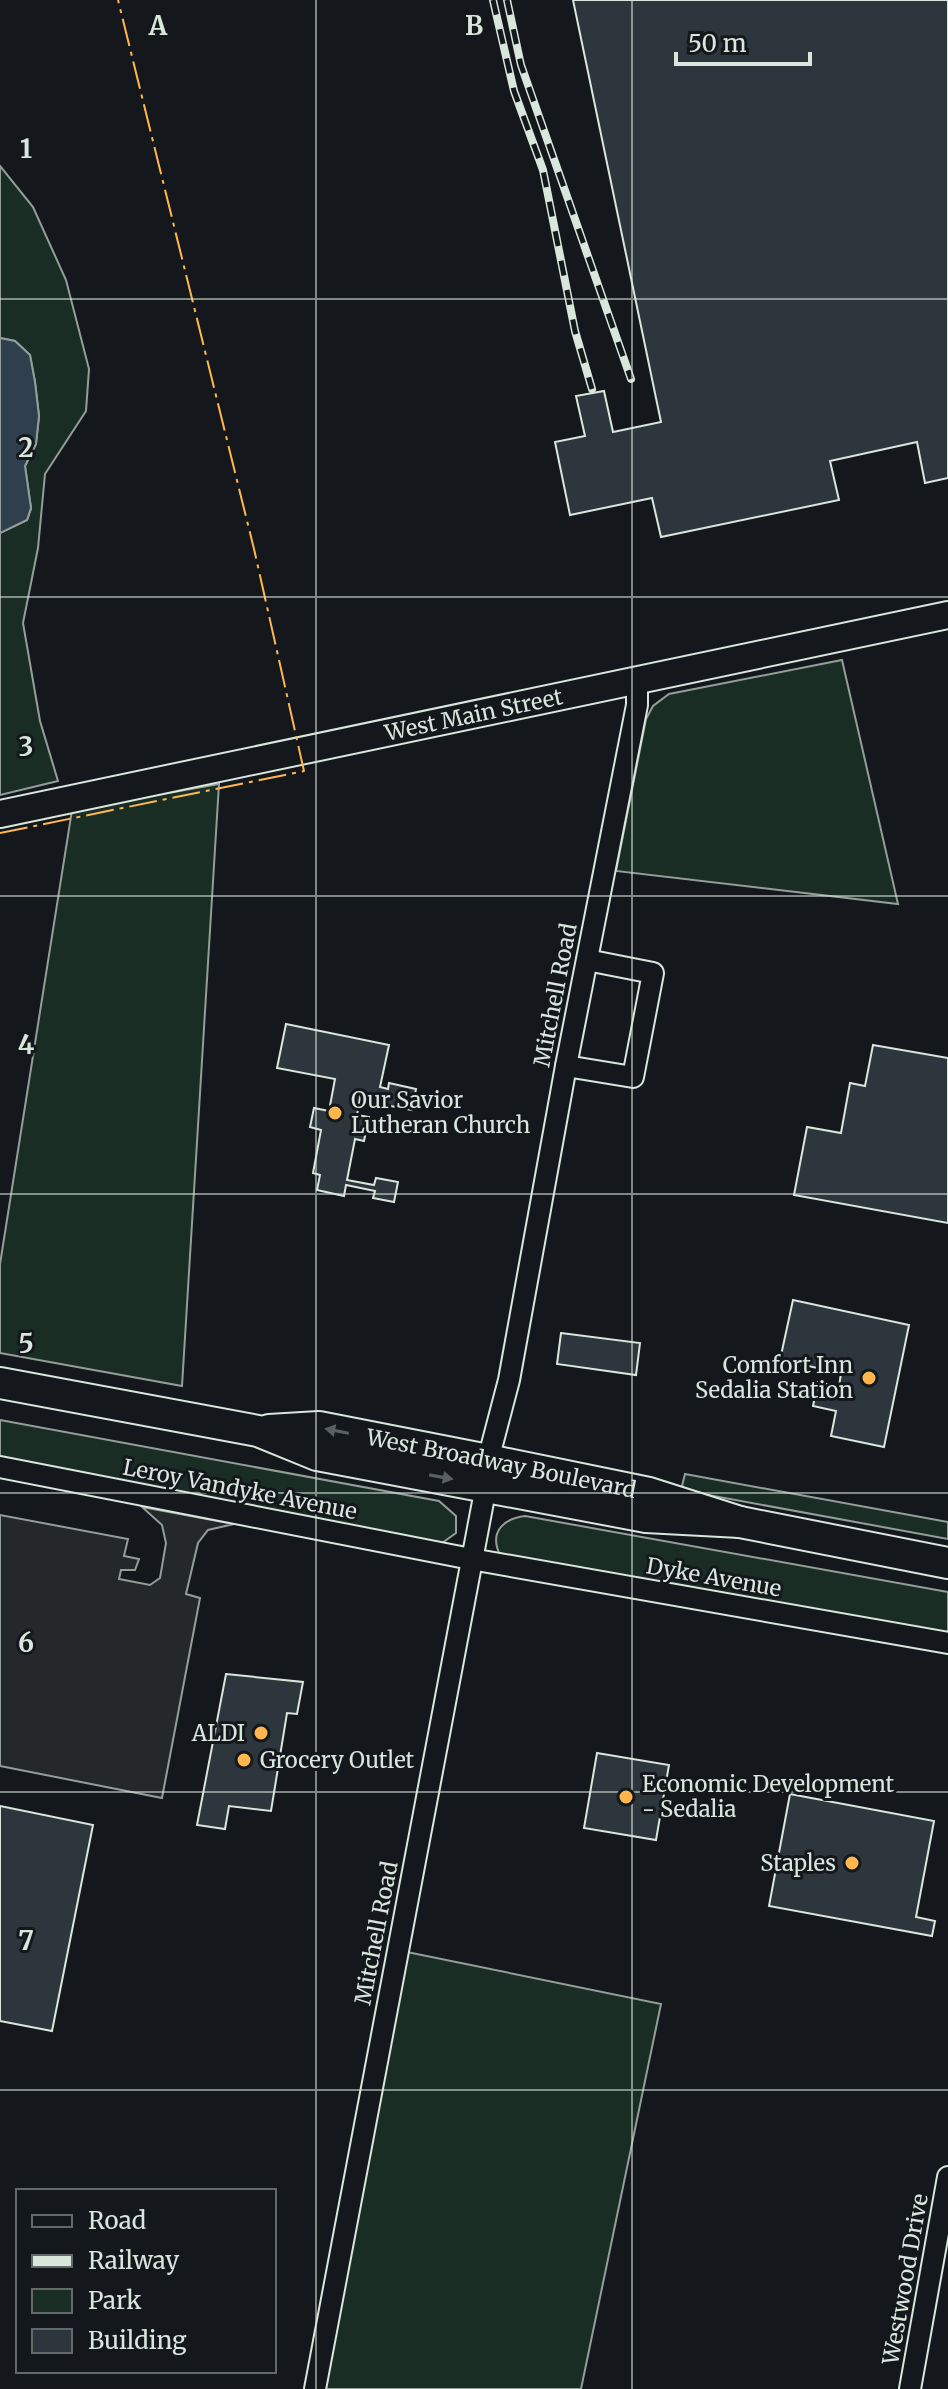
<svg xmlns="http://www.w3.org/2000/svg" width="948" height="2389" font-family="Merriweather,serif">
  <rect width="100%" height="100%" fill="#14181c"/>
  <g fill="#1a2d24" stroke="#939e99" stroke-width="2">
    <path d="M 0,166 L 33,207 L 66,280 L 89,369 L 86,411 L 45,474 L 38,548 L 23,623 L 40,721 L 58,781 L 0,795 L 0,533 L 27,520 L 31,509 L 25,466 L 36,444 L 39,416 L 35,382 L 30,355 L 15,341 L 0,338 Z"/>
    <path d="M 842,660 L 898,904 L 616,871 L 646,719 L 653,706 L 669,694 Z"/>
    <path d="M 219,784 L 182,1386 L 0,1353 L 0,1264 L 72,810 Z"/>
    <path d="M 0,1420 L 439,1501 L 456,1516 L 456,1533 L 442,1543 L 423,1542 L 0,1464 Z"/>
    <path d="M 685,1474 L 948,1522 L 948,1539 L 681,1490 Z"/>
    <path d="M 525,1516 L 948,1592 L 948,1639 L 500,1555 C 489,1532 503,1519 525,1516 Z"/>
    <path d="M 407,1952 L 661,2004 L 581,2389 L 325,2389 Z"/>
  </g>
  <path fill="#24282b" stroke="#939e99" stroke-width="2" d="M 142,1507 L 234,1524 L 208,1530 L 198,1543 L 186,1594 L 200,1598 L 162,1798 L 0,1766 L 0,1515 L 128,1539 L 124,1556 L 139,1559 L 135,1570 L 121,1570 L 119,1579 L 150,1585 L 160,1578 L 166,1543 L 162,1525 Z"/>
  <path fill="#2f3f4d" stroke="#939e99" stroke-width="2" d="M 0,338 L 15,341 L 30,355 L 35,382 L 39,416 L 36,444 L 25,466 L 31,508 L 27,520 L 0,533 Z"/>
  <g fill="#2c363c" stroke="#d8e6dc" stroke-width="2">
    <path d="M 573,0 L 948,0 L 948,478 L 925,483 L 917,442 L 830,461 L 839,500 L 661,537 L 652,498 L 570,515 L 555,442 L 585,436 L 576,396 L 604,391 L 613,432 L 661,422 Z"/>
    <path d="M 286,1024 L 389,1045 L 380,1087 L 388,1089 L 389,1083 L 416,1089 L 412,1110 L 385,1105 L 387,1098 L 361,1093 L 357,1115 L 369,1117 L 364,1141 L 355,1139 L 347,1180 L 374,1185 L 376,1178 L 398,1182 L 394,1202 L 373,1198 L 375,1191 L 346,1185 L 344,1196 L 317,1190 L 320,1175 L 313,1173 L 321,1130 L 310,1127 L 314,1108 L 329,1111 L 335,1079 L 277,1068 Z"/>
    <path d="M 873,1045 L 948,1058 L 948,1223 L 794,1195 L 807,1127 L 841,1133 L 850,1083 L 865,1086 Z"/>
    <path d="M 793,1300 L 909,1325 L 884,1447 L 831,1436 L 836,1411 L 813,1406 L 818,1382 L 839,1387 L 841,1373 L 780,1360 Z"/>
    <path d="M 561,1333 L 640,1343 L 636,1375 L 557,1364 Z"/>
    <path d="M 226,1674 L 303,1682 L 297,1714 L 287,1713 L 271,1811 L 229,1806 L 225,1829 L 197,1825 Z"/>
    <path d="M 597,1753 L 669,1765 L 656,1840 L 584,1828 Z"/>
    <path d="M 790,1794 L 934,1821 L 916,1917 L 935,1921 L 932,1936 L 769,1906 Z"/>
    <path d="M 0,1806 L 93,1825 L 52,2031 L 0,2021 Z"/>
  </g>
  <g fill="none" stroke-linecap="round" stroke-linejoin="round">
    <defs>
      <g id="minor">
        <path d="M 566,1066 L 633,1077 L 653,973 L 587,960"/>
        <path d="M 488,1460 L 509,1380 L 566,1066 L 637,705 L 637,680"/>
        <path d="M 0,1467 L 471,1559 L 948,1643"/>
        <path d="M 315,2389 L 486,1486"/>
        <path d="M 910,2389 L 948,2177"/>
      </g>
      <g id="major">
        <path id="s1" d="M 0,814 L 948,615"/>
      </g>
      <g id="highway">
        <path d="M 0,1383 L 258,1431 L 317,1455 L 646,1517 L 740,1522"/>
        <path id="s2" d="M 269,1430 L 319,1427 L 488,1460 L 649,1493 L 740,1522 L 948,1563"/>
      </g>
    </defs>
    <use href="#minor" stroke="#d8e6dc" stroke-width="24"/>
    <use href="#major" stroke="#d8e6dc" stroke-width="30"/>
    <use href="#highway" stroke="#d8e6dc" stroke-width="34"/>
    <use href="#minor" stroke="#14181c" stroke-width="20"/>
    <use href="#major" stroke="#14181c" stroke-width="26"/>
    <use href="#highway" stroke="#14181c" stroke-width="30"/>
    <defs>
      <g id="rail">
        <path d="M 493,0 L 514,91 L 543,170 L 575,331 L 592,389"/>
        <path d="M 507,0 L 521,65 L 631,379"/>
      </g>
    </defs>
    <use href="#rail" stroke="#d8e6dc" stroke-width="8"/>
    <use href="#rail" stroke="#14181c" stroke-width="5" stroke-dasharray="15" stroke-linecap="butt"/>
    <path stroke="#ffb74d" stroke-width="2" stroke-dasharray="28 6 4 6" stroke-linecap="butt" d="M 0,833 L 304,771 L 254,549 L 118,0"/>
  </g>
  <defs><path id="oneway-solid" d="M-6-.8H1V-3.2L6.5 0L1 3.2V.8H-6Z" transform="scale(2)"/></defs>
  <g fill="#59605f">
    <use href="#oneway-solid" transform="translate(337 1431) rotate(-169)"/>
    <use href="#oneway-solid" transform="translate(441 1477) rotate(10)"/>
  </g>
  <path fill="none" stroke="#d8e6dc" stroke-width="2" stroke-opacity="0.55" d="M 316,0 L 316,2389M 632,0 L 632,2389M 0,299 L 948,299M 0,597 L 948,597M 0,896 L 948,896M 0,1194 L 948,1194M 0,1493 L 948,1493M 0,1792 L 948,1792M 0,2090 L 948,2090"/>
  <g fill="#ffb74d" stroke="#14181c" stroke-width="3">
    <circle cx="335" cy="1113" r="8"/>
    <circle cx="869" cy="1378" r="8"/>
    <circle cx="261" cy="1733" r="8"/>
    <circle cx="244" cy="1760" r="8"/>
    <circle cx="626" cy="1797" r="8"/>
    <circle cx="852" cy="1863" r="8"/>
  </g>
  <g text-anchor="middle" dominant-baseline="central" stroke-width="6" stroke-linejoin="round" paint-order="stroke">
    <g font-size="22" fill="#d8e6dc" stroke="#14181c">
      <text stroke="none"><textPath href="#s1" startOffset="484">West Main Street</textPath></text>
      <text transform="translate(555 995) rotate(-79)">Mitchell Road</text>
      <text stroke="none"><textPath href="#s2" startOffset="236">West Broadway Boulevard</textPath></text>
      <text transform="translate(240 1489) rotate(11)">Leroy Vandyke Avenue</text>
      <text transform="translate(714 1577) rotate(10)">Dyke Avenue</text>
      <text transform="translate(376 1933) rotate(-79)">Mitchell Road</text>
      <text transform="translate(905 2279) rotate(-80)">Westwood Drive</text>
    </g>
    <g font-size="22" fill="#d8e6dc" stroke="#14181c" text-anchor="start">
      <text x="351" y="1100">Our Savior<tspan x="351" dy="25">Lutheran Church</tspan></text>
      <text x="853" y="1365" text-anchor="end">Comfort Inn<tspan x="853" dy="25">Sedalia Station</tspan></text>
      <text x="245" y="1733" text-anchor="end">ALDI</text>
      <text x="260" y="1760">Grocery Outlet</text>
      <text x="642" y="1784">Economic Development<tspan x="642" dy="25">- Sedalia</tspan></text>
      <text x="836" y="1863" text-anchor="end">Staples</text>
    </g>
  </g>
  <g font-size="26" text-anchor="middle" font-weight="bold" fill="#d8e6dc" stroke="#14181c" stroke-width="6" stroke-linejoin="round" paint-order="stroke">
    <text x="158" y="35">A</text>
    <text x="474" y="35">B</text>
    <text x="26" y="158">1</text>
    <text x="26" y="457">2</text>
    <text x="26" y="756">3</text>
    <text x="26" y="1054">4</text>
    <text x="26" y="1353">5</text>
    <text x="26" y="1652">6</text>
    <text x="26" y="1950">7</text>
  </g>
  <rect x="16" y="2189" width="260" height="184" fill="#14181c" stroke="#626a69" stroke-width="2"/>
  <rect x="32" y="2215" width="40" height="12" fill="#14181c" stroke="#626a69" stroke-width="2"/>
  <text x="88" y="2229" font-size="24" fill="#d8e6dc">Road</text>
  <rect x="32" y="2255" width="40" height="12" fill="#d8e6dc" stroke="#626a69" stroke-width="2"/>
  <text x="88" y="2269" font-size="24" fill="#d8e6dc">Railway</text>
  <rect x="32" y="2289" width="40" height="24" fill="#1a2d24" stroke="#626a69" stroke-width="2"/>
  <text x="88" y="2309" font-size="24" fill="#d8e6dc">Park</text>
  <rect x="32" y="2329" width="40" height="24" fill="#2c363c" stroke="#626a69" stroke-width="2"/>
  <text x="88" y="2349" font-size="24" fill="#d8e6dc">Building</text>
  <path d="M676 52v12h134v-12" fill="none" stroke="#d8e6dc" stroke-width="4"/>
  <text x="688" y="52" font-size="24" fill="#d8e6dc" stroke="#14181c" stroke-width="6" paint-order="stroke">50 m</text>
</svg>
